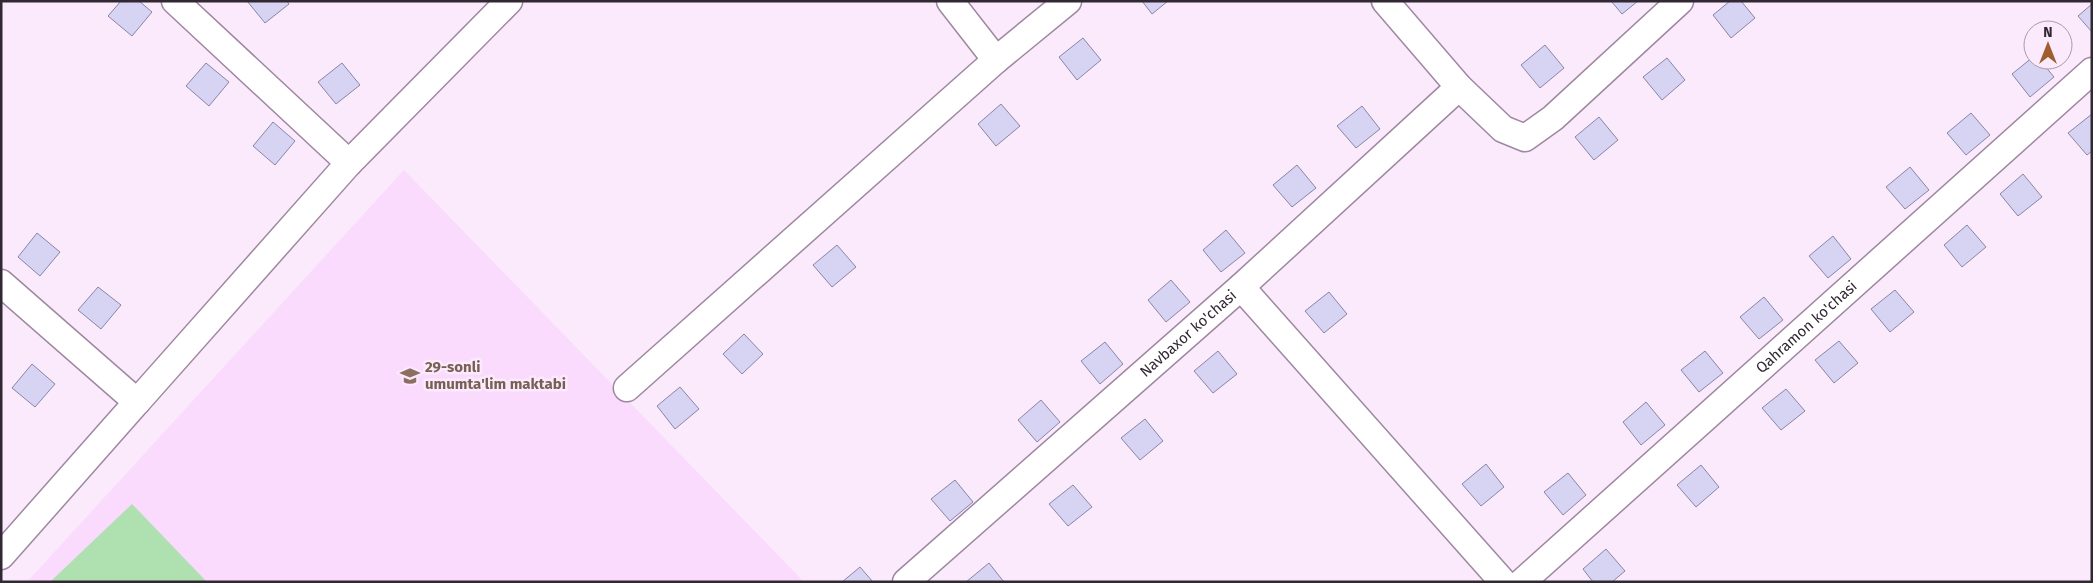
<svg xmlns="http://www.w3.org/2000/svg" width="2093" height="583" font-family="'Fira Sans',sans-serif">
  <rect width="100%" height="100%" fill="#faeafb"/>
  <path fill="#fadafd" d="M 404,170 L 804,582 L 27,582 Z"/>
  <path fill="#afe0b0" d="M 132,504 L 207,582 L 50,582 Z"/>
  <g fill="#d7d3f3" stroke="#8985a5">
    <path d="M 121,1 L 139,1 L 152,12 L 132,36 L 108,16 Z"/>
    <path d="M 247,1 L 287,1 L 289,4 L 265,23 Z"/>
    <path d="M 1142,1 L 1168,1 L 1152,14 Z"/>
    <path d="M 1611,1 L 1638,1 L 1622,14 Z"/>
    <path d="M 1730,1 L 1741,1 L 1755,18 L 1731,38 L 1713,15 Z"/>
    <path d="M 2092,4 L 2092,32 L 2078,16 Z"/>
    <path d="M 1083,38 L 1101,60 L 1077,80 L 1059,57 Z"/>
    <path d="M 1545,45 L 1564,68 L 1540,88 L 1521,65 Z"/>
    <path d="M 2033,57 L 2033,60 L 2040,60 L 2054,77 L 2030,97 L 2012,74 Z"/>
    <path d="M 1667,58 L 1685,80 L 1662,100 L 1643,77 Z"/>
    <path d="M 206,63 L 229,82 L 209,106 L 186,86 Z"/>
    <path d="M 342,63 L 360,85 L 336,104 L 318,82 Z"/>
    <path d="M 1001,104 L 1020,126 L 996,146 L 978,124 Z"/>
    <path d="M 1362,106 L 1380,129 L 1356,148 L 1337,126 Z"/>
    <path d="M 1971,113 L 1990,135 L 1966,155 L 1947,133 Z"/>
    <path d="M 2092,114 L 2092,151 L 2087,155 L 2068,133 Z"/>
    <path d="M 1599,117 L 1618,140 L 1594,160 L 1575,137 Z"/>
    <path d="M 273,122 L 295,141 L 275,165 L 253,146 Z"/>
    <path d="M 1297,165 L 1316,188 L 1292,207 L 1273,185 Z"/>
    <path d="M 1910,167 L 1929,190 L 1905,209 L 1886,187 Z"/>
    <path d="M 2023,174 L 2042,197 L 2018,216 L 2000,194 Z"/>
    <path d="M 1967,225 L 1986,247 L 1962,267 L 1944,245 Z"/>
    <path d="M 1226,230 L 1245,253 L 1221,272 L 1203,250 Z"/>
    <path d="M 37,233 L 60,252 L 40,276 L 18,257 Z"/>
    <path d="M 1833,236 L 1851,259 L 1828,278 L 1809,256 Z"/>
    <path d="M 837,245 L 856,267 L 832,287 L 813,265 Z"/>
    <path d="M 1171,280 L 1190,302 L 1166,322 L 1148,300 Z"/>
    <path d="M 98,287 L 121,305 L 101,329 L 78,310 Z"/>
    <path d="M 1895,290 L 1914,312 L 1890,332 L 1871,309 Z"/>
    <path d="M 1329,292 L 1347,314 L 1324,333 L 1305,311 Z"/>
    <path d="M 1764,297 L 1783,320 L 1759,339 L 1740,317 Z"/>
    <path d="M 744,334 L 763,354 L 742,374 L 723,354 Z"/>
    <path d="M 1839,341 L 1858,363 L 1834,383 L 1815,360 Z"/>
    <path d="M 1105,342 L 1123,364 L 1100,384 L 1081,361 Z"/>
    <path d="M 1218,351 L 1237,374 L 1213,393 L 1194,371 Z"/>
    <path d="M 1705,351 L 1723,373 L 1699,392 L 1681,370 Z"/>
    <path d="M 32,364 L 55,384 L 35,407 L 12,388 Z"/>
    <path d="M 680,387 L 699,409 L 675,429 L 657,406 Z"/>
    <path d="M 1786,389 L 1805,411 L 1781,430 L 1762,408 Z"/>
    <path d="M 1041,400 L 1060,422 L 1037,442 L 1018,420 Z"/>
    <path d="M 1646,402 L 1665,425 L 1641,445 L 1623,422 Z"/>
    <path d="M 1145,419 L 1163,441 L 1140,460 L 1121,438 Z"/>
    <path d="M 1486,464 L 1504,487 L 1481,506 L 1462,484 Z"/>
    <path d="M 1701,465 L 1719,487 L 1696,507 L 1677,485 Z"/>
    <path d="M 1568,473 L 1586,495 L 1563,515 L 1544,492 Z"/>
    <path d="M 955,480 L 973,502 L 950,521 L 931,499 Z"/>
    <path d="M 1073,485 L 1092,507 L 1068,526 L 1049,504 Z"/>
    <path d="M 1606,549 L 1625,571 L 1612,582 L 1593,582 L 1583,569 Z"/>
    <path d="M 989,563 L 1004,582 L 966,582 Z"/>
    <path d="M 860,567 L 873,582 L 842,582 Z"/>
  </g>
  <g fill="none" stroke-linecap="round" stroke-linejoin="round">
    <defs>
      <g id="minor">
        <path d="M 175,1 L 349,163"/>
        <path d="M 950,1 L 996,60 L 1068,1"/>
        <path d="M 1385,1 L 1459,87 L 1503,129 L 1525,138 L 1553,118 L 1680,1"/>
        <path d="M 1,283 L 137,402 L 1,556"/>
        <path d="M 1241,287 L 1459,87"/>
        <path d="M 627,388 L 996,60"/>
        <path d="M 137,402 L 349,163 L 509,1"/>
        <path id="s1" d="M 906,582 L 1241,287 L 1503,582"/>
        <path id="s2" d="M 1522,582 L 2092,71"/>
      </g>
    </defs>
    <use href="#minor" stroke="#9f87a2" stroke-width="29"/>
    <use href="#minor" stroke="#fff" stroke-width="26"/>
  </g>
  <defs>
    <symbol id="school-bare" viewBox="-9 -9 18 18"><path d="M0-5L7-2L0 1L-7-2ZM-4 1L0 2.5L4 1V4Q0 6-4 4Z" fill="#8d6e63" stroke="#faeafb" stroke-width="2.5" paint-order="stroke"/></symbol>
  </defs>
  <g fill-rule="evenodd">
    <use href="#school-bare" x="396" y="362" width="28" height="28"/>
  </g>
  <g text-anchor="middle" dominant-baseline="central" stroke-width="5" stroke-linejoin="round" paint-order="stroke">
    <g font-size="15" fill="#322833" stroke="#faeafb">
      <text stroke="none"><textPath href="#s2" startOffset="382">Qahramon ko'chasi</textPath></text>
      <text stroke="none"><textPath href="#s1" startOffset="376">Navbaxor ko'chasi</textPath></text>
    </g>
    <g font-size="15" font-weight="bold" fill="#785e54" stroke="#faeafb" text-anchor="start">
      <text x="425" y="367">29-sonli<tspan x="425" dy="17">umumta'lim maktabi</tspan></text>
    </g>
  </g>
  <rect width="2093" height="583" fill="none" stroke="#322833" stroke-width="5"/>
  <g transform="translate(2048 45)"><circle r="24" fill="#faeafb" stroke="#aa9cab"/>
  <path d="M0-4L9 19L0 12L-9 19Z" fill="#a15d2e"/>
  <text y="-8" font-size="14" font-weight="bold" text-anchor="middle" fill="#322833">N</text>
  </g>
</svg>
